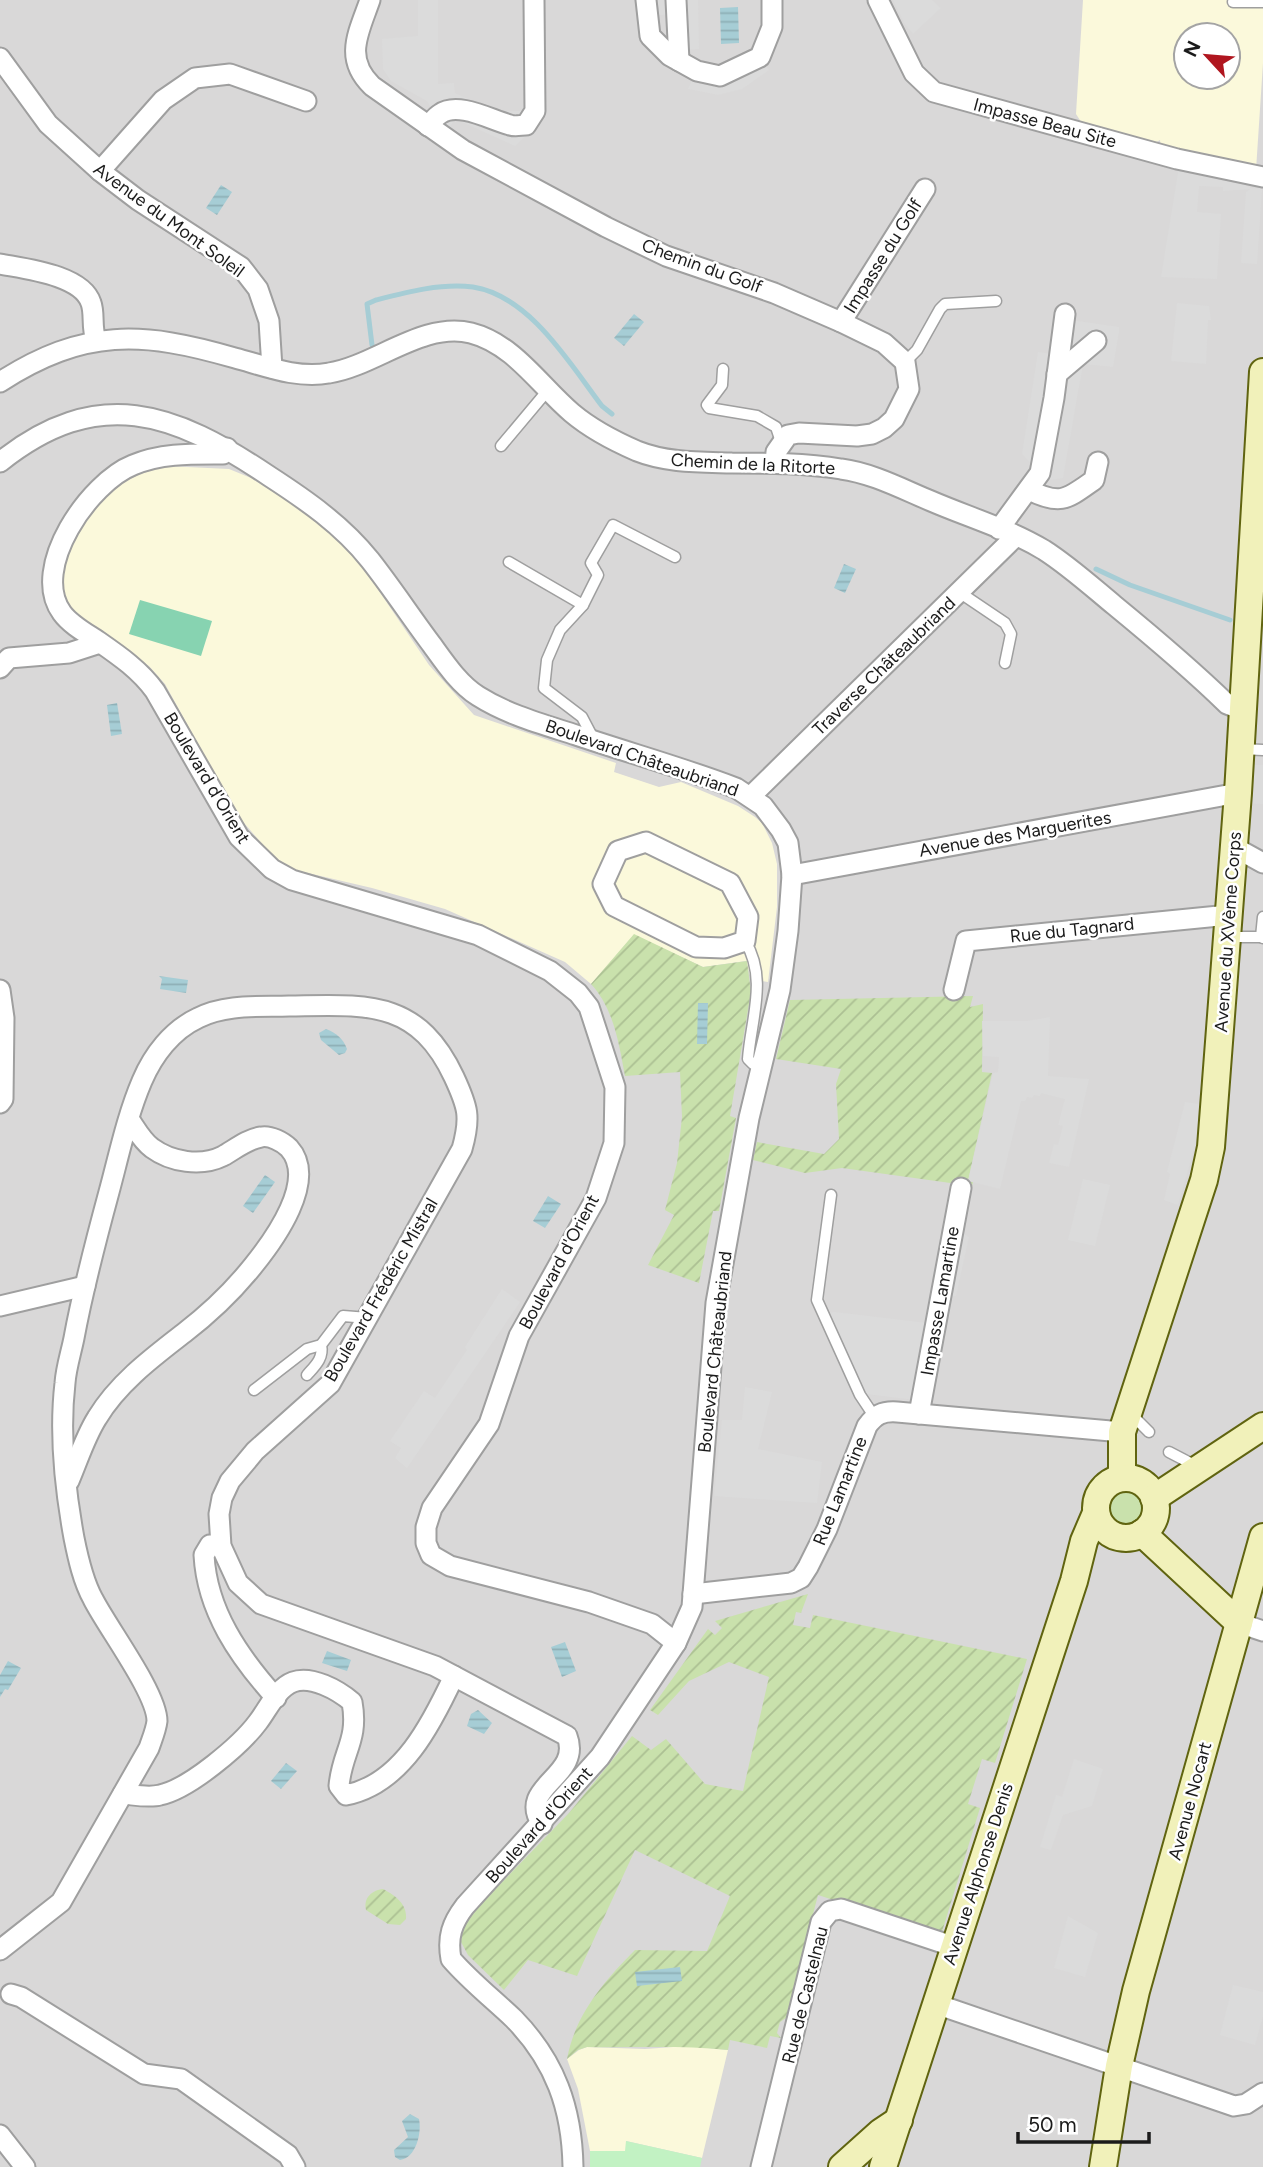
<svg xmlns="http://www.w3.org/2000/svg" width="1263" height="2167" font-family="Figtree,sans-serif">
  <defs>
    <pattern id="garden-furrows" width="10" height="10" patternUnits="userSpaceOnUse" patternTransform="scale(1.75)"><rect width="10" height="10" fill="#c9e1ac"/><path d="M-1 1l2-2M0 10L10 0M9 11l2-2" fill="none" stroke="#acc093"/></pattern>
    <pattern id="water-rules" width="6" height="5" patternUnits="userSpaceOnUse" patternTransform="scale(1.75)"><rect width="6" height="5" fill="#a6cdd5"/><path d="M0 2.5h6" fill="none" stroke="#8eafb6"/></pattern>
  </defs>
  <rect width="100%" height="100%" fill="#ebe8e2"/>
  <path fill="#d9d8d8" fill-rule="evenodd" d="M 0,0 L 1263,0 L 1263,2167 L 0,2167 ZM 1186,35 L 1228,35 L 1228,77 L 1186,77 Z"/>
  <g fill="#fbf9db" fill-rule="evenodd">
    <path d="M 1083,0 L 1263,0 L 1263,63 L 1256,170 L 1161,150 L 1160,140 L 1148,147 L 1085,128 L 1076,114 ZM 1186,35 L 1228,35 L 1228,77 L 1186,77 Z"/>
    <path d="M 166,466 L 229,469 L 251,478 L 329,527 L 369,573 L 377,588 L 429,665 L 474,715 L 616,763 L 614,772 L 659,787 L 681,782 L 738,806 L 755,817 L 762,823 L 772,843 L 777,864 L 777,907 L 768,982 L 751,979 L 746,961 L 703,967 L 634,935 L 591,984 L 565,962 L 445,909 L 372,888 L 295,870 L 279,863 L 237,815 L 165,684 L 149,666 L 71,612 L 62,596 L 62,571 L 68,548 L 90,512 L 108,492 L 128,480 L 140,474 Z"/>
    <path d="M 687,2046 L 728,2050 L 702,2158 L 626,2141 L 626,2151 L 590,2151 L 578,2089 L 567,2059 L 579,2050 L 587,2047 L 645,2049 Z"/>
  </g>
  <circle fill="#c9e1ac" cx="1125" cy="1507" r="19"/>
  <path fill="#c2f2c3" d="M 626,2141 L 702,2158 L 700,2167 L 590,2167 L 590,2151 L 625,2151 Z"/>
  <g fill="url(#garden-furrows)">
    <path d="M 634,934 L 703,967 L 747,961 L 751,992 L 730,1116 L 736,1118 L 719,1211 L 713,1211 L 699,1283 L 648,1265 L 674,1215 L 665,1210 L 677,1163 L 682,1117 L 680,1072 L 625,1076 C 619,1044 614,1009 591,984 Z"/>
    <path d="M 973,996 L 970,1007 L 983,1004 L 982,1072 L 992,1073 L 968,1181 L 973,1182 L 972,1186 L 842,1168 L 805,1173 L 753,1160 L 757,1142 L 824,1154 L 839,1139 L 836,1084 L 841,1069 L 776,1059 L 790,1000 Z"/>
    <path d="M 808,1594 L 801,1613 L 796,1612 L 793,1625 L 810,1628 L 813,1615 L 1027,1659 L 995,1763 L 982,1759 L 968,1804 L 980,1808 L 941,1935 L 818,1895 L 786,2018 L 780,2022 L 777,2033 L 781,2038 L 770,2036 L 767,2048 L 730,2040 L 728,2050 C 681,2045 634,2048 587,2047 L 578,2050 L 567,2059 C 575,2015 604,1981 635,1950 L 707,1951 L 730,1896 L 635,1850 L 577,1976 L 528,1960 L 504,1990 L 468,1955 L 461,1942 L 463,1927 L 480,1905 L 569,1813 L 632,1736 L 651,1750 L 666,1739 L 705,1784 L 743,1791 L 769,1677 L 729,1662 L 689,1681 L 658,1715 L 650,1710 L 708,1629 L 715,1635 L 722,1628 L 715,1621 Z"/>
    <path d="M 383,1889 C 396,1896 407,1904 406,1919 L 400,1925 L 388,1924 L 366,1910 C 363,1898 372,1890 383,1889 Z"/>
  </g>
  <path fill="#87d3b1" d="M 140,600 L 212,621 L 201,656 L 129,634 Z"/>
  <g fill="#dbdbdb">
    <path d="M 418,0 L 438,0 L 438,84 L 454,83 L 455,93 L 495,111 L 535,111 L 535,127 L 515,146 L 455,119 L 449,128 L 436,117 L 427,101 L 391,81 L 383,69 L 382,39 L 418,36 Z"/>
    <path d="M 658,0 L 698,0 L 699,49 L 678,50 L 676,14 L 658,15 Z"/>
    <path d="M 893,0 L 932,0 L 941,8 L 913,34 L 904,23 Z"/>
    <path d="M 760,57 L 769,70 L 742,89 L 718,95 L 688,89 L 697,71 Z"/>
    <path d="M 1179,166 L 1240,178 L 1241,183 L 1251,188 L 1262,189 L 1257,264 L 1241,263 L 1246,192 L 1250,189 L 1223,191 L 1223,187 L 1199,186 L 1197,212 L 1221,214 L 1217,279 L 1161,277 Z"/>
    <path d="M 1177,303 L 1209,306 L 1211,320 L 1208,320 L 1206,364 L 1171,361 Z"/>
    <path d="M 1064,319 L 1119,327 L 1119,331 L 1113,367 L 1083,364 L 1063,478 L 1050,480 L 1040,473 L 1022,454 L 1038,352 L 1059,355 Z"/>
    <path d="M 1240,765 L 1263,765 L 1263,804 L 1237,803 Z"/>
    <path d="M 1050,1017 L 1048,1076 L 1089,1079 L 1069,1167 L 1049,1163 L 1054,1144 L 1058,1145 L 1063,1126 L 1058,1125 L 1065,1099 L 1041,1093 L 1040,1096 L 1034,1095 L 1032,1098 L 1027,1097 L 1025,1101 L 1021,1101 L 1000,1189 L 968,1181 L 993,1073 L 998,1072 L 999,1057 L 983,1056 L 982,1021 L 1027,1021 Z"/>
    <path d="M 1185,1102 L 1207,1105 L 1178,1205 L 1164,1200 L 1170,1174 L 1167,1172 L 1168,1168 Z"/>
    <path d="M 1083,1179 L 1110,1185 L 1095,1246 L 1068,1240 Z"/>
    <path d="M 951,1183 L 972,1186 L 964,1234 L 969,1237 L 956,1296 L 953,1296 L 932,1402 L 866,1394 L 829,1313 L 835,1312 L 927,1323 Z"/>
    <path d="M 502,1289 L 520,1302 L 407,1468 L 395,1458 L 401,1448 L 390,1441 L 424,1391 L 435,1398 L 467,1350 L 465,1347 Z"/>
    <path d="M 745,1387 L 772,1392 L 758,1449 L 822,1462 L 817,1503 L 714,1496 L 722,1420 L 742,1420 Z"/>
    <path d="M 1074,1759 L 1103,1769 L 1092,1806 L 1063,1815 L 1051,1850 L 1040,1847 L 1056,1795 L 1062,1797 Z"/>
    <path d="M 1068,1916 L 1098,1933 L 1085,1977 L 1054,1968 Z"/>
    <path d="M 1233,1985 L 1263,1992 L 1263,2016 L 1255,2045 L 1220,2035 Z"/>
  </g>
  <g fill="url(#water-rules)">
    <path d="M 738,7 L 739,43 L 721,44 L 720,8 Z"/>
    <path d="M 221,185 L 232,192 L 217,215 L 206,208 Z"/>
    <path d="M 634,314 L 644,322 L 624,346 L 614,338 Z"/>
    <path d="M 844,564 L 856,569 L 845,593 L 834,588 Z"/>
    <path d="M 117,703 L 122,734 L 111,736 L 107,705 Z"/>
    <path d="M 159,976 L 188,980 L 186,993 L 160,989 L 162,979 Z"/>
    <path d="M 698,1003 L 708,1003 L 707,1044 L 697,1044 Z"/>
    <path d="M 326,1029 C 336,1033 343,1038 347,1049 L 345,1053 L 339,1055 L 321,1040 L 319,1033 Z"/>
    <path d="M 265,1175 L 275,1182 L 253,1213 L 243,1206 Z"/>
    <path d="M 548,1196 L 561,1204 L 545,1228 L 533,1221 Z"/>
    <path d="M 565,1642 L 576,1671 L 562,1677 L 551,1647 Z"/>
    <path d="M 327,1651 L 351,1660 L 347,1671 L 322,1663 Z"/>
    <path d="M 8,1661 L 21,1668 L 8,1690 L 5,1689 L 0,1697 L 0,1675 Z"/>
    <path d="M 478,1710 L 492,1723 L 484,1734 L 467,1726 L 471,1714 Z"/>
    <path d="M 286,1763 L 297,1771 L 281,1789 L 271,1781 Z"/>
    <path d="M 680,1967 L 682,1981 L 637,1986 L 635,1972 Z"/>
    <path d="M 410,2114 L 419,2119 C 422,2133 416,2158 400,2160 L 395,2157 L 394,2150 L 408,2137 L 402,2121 Z"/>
  </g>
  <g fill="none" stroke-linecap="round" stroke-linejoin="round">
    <g stroke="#a6cdd5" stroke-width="5">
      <path d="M 372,345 L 367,304 L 376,300 C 407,292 441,283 473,287 C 530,296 570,364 602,406 L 612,414"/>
      <path d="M 1096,569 L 1130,585 L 1230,620"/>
    </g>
    <defs>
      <g id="lane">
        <path d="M 1233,2 L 1263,2"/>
        <path d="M 905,362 L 917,350 L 940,309 L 945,304 L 996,301"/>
        <path d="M 723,369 L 722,385 L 707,405 L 709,408 L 757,416 L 776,427 L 781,442"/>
        <path d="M 501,446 L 548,390"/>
        <path d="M 509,562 L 583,605"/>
        <path d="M 959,592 L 1005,623 L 1011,634 L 1005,663"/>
        <path d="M 593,738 L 582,717 L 544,688 L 547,660 L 560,630 L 583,605 L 598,575 L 591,563 L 613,525 L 675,557"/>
        <path d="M 1241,749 L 1263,750"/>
        <path d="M 1263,917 L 1261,937 L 1263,938"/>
        <path d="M 1230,937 L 1261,937"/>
        <path d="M 745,941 C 768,978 751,1019 748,1059 L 753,1064 L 762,1066"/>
        <path d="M 831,1195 L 817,1300 L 860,1395 L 874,1416"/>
        <path d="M 307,1375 C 315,1366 324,1358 321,1345"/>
        <path d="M 254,1390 L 307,1349 L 321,1345 L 343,1316 L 368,1318"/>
        <path d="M 1130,1413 L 1149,1432"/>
        <path d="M 1169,1452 L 1196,1466"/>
      </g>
      <g id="street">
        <path d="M 370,0 C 359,32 343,58 372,86 L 463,150 L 606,227 L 666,256 L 774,293 L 841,322 L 884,343 L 905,362 L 909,389 L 894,419 L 884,428 L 872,434 L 857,436 L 799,433 L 788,435 L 776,452 L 775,463"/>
        <path d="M 646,0 L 650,36 L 670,56 L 697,71 L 720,76 L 760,57 L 772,27 L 772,0"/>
        <path d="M 676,0 L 679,61"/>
        <path d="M 878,0 L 914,73 L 934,92 L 1177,159 L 1263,177"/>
        <path d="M 0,58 L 48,124 L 100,171 L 138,200 L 241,267 L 258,289 L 269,321 L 272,368"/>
        <path d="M 428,126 C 432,122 435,117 440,114 C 458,101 491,120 510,125 C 515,127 521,125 526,125 L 535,111 L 534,0"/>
        <path d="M 100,171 L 163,100 L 195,78 L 230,74 L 306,101"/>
        <path d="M 0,264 C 26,269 82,275 91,303 C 95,314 91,326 96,340"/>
        <path d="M 841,322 L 925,189"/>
        <path d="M 1057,374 L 1096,341"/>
        <path d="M 0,382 C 84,328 142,331 235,358 C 265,366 297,379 329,373 C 375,366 423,321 471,333 C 514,344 540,386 572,413 C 591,429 614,441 637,451 C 667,463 700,462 732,463 C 768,463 805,463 841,469 C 872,473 902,489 931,501 C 968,517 1009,529 1044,550 C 1069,566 1091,586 1114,605 C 1153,637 1191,669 1227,704 L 1242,710"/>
        <path d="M 227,448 L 223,454 C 192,454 162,453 133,465 C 90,482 29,568 62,613 C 70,624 84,632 95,639 C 118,655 139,669 155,691 L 239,837 L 272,869 L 292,880 L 478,935 L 550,971 L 578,993 L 589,1007 L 615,1087 L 614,1143 L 596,1198 L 519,1336 L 489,1424 L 432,1508 L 426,1527 L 426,1543 L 431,1555 L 450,1566 L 589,1602 L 652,1624 L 676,1643"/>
        <path d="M 0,462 C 98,384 174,412 269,476 C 306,500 342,525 370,560 C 392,588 411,617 432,645 C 445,663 459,684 478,696 C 508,715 542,724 576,735 C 629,753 684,768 736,788 L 763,806 L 781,830 L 788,843 L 792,875 L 788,931 L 780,990 L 749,1118 L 716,1303 L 692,1607 L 676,1643 L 600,1757 L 465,1906 C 452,1923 447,1937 451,1959 C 470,1981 493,1999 514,2019 C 555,2061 572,2108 573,2167"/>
        <path d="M 1029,490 C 1061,506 1067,499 1094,480 L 1098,462"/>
        <path d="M 999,529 L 1040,473 L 1054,398 L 1065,314"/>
        <path d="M 0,668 L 9,658 L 69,653 L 100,643"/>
        <path d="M 751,796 L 1016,536"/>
        <path d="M 646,842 L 730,883 L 748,917 L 745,941 L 724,948 L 696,947 L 614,906 L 603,884 L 618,851 Z"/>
        <path d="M 1234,847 L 1263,863"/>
        <path d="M 792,875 L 1238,793"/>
        <path d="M 0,990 L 4,1018 L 3,1099 L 0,1103"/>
        <path d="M 954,990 L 966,941 L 1229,915"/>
        <path d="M 0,1306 L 85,1286"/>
        <path d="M 919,1414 L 961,1188"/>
        <path d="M 69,1481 C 78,1460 85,1437 97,1418 C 118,1383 153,1357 184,1333 C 210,1313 233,1291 253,1266 C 274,1240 318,1180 289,1148 C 283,1142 270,1135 261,1137 C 247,1139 234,1150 223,1156 C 201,1167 171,1162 152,1148 C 142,1141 136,1129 129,1119"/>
        <path d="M 221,1546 L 210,1545 L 204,1555 C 207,1611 239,1657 276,1698"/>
        <path d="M 693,1594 L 791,1583 L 801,1578 L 808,1567 L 827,1529 L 867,1426 C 875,1415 882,1411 897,1412 L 1122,1432"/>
        <path d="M 1239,1623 L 1263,1631"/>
        <path d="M 123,1794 C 135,1795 149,1798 160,1795 C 189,1789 241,1745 258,1722 C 268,1709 277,1688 293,1682 C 311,1675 338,1690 352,1702 C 359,1741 342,1751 339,1786 L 346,1795 C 402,1784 432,1723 454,1676"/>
        <path d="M 0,1950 L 61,1902 L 149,1748 C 152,1739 156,1730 157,1721 C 157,1693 107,1627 93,1599 C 83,1581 78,1558 74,1538 C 65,1489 59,1434 65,1383 C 66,1368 71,1353 74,1338 C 83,1289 96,1240 109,1192 C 119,1155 127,1116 142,1081 C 153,1055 172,1030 198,1018 C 225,1004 259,1007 289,1006 C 365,1005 417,998 454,1077 C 468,1107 471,1117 462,1149 L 330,1384 L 255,1451 L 230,1481 L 222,1498 L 219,1514 L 221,1546 L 238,1583 L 261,1604 L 435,1666 L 567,1736 C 583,1777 516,1786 542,1824"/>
        <path d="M 11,1994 L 21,1997 L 144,2074 L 181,2079 L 288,2155 L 295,2167"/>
        <path d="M 936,2004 L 1234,2106 L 1246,2104 L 1263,2093"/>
        <path d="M 0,2135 L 25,2167"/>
        <path d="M 761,2167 L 821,1922 L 830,1911 L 841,1909 L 955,1947"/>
      </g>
      <g id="secondary">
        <path d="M 1122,1478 L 1122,1432 L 1204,1180 L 1211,1147 L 1238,793 L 1263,372"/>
        <circle cx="1126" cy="1508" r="30"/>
        <path d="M 1154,1498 L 1263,1426"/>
        <path d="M 1142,1533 L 1239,1623"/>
        <path d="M 842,2167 L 881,2132 L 899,2120"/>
        <path d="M 883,2167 L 1074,1581 L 1084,1541 L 1096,1513"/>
        <path d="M 1103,2167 L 1119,2066 L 1136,1991 L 1263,1537"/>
      </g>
    </defs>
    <use href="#lane" stroke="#9f9f9f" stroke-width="13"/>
    <use href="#street" stroke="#9f9f9f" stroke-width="23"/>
    <use href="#secondary" stroke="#606410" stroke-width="30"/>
    <use href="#lane" stroke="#fff" stroke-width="10"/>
    <use href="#street" stroke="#fff" stroke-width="19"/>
    <use href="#secondary" stroke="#f1f1ba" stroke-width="26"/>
  </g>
  <g text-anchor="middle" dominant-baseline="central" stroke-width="5" stroke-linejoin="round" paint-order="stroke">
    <g font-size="18" fill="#1b1b1b" stroke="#fff">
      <text transform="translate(1045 123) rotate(15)">Impasse Beau Site</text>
      <text transform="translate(169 220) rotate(36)">Avenue du Mont Soleil</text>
      <text transform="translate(883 256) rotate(-58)">Impasse du Golf</text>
      <text transform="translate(702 266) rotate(20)">Chemin du Golf</text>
      <text transform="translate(753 464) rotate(3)">Chemin de la Ritorte</text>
      <text transform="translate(884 666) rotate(-44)">Traverse Châteaubriand</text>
      <text transform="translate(642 758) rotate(19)">Boulevard Châteaubriand</text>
      <text transform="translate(207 778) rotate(59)">Boulevard d'Orient</text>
      <text transform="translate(1015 834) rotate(-10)">Avenue des Marguerites</text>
      <text transform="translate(1072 930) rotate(-6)">Rue du Tagnard</text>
      <text transform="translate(1228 932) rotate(-86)">Avenue du XVème Corps</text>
      <text transform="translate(559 1262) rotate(-62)">Boulevard d'Orient</text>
      <text transform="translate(381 1290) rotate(-60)">Boulevard Frédéric Mistral</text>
      <text transform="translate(940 1301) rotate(-80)">Impasse Lamartine</text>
      <text transform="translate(715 1352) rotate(-84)">Boulevard Châteaubriand</text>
      <text transform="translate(840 1491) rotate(-68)">Rue Lamartine</text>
      <text transform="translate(1190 1801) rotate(-75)">Avenue Nocart</text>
      <text transform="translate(539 1825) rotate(-48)">Boulevard d'Orient</text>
      <text transform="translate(978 1874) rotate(-72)">Avenue Alphonse Denis</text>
      <text transform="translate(805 1995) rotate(-76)">Rue de Castelnau</text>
    </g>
  </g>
  <g transform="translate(1207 56) rotate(296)"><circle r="33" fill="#ffffff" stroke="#a4a4a4" stroke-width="2"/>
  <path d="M0-5L12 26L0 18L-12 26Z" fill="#b0161f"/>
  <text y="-10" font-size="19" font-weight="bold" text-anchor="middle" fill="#1b1b1b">N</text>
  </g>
  <path d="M1018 2132v10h131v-10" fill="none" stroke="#1b1b1b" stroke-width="3.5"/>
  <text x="1028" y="2132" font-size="21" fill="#1b1b1b" stroke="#ffffff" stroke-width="5" paint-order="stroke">50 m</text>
</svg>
